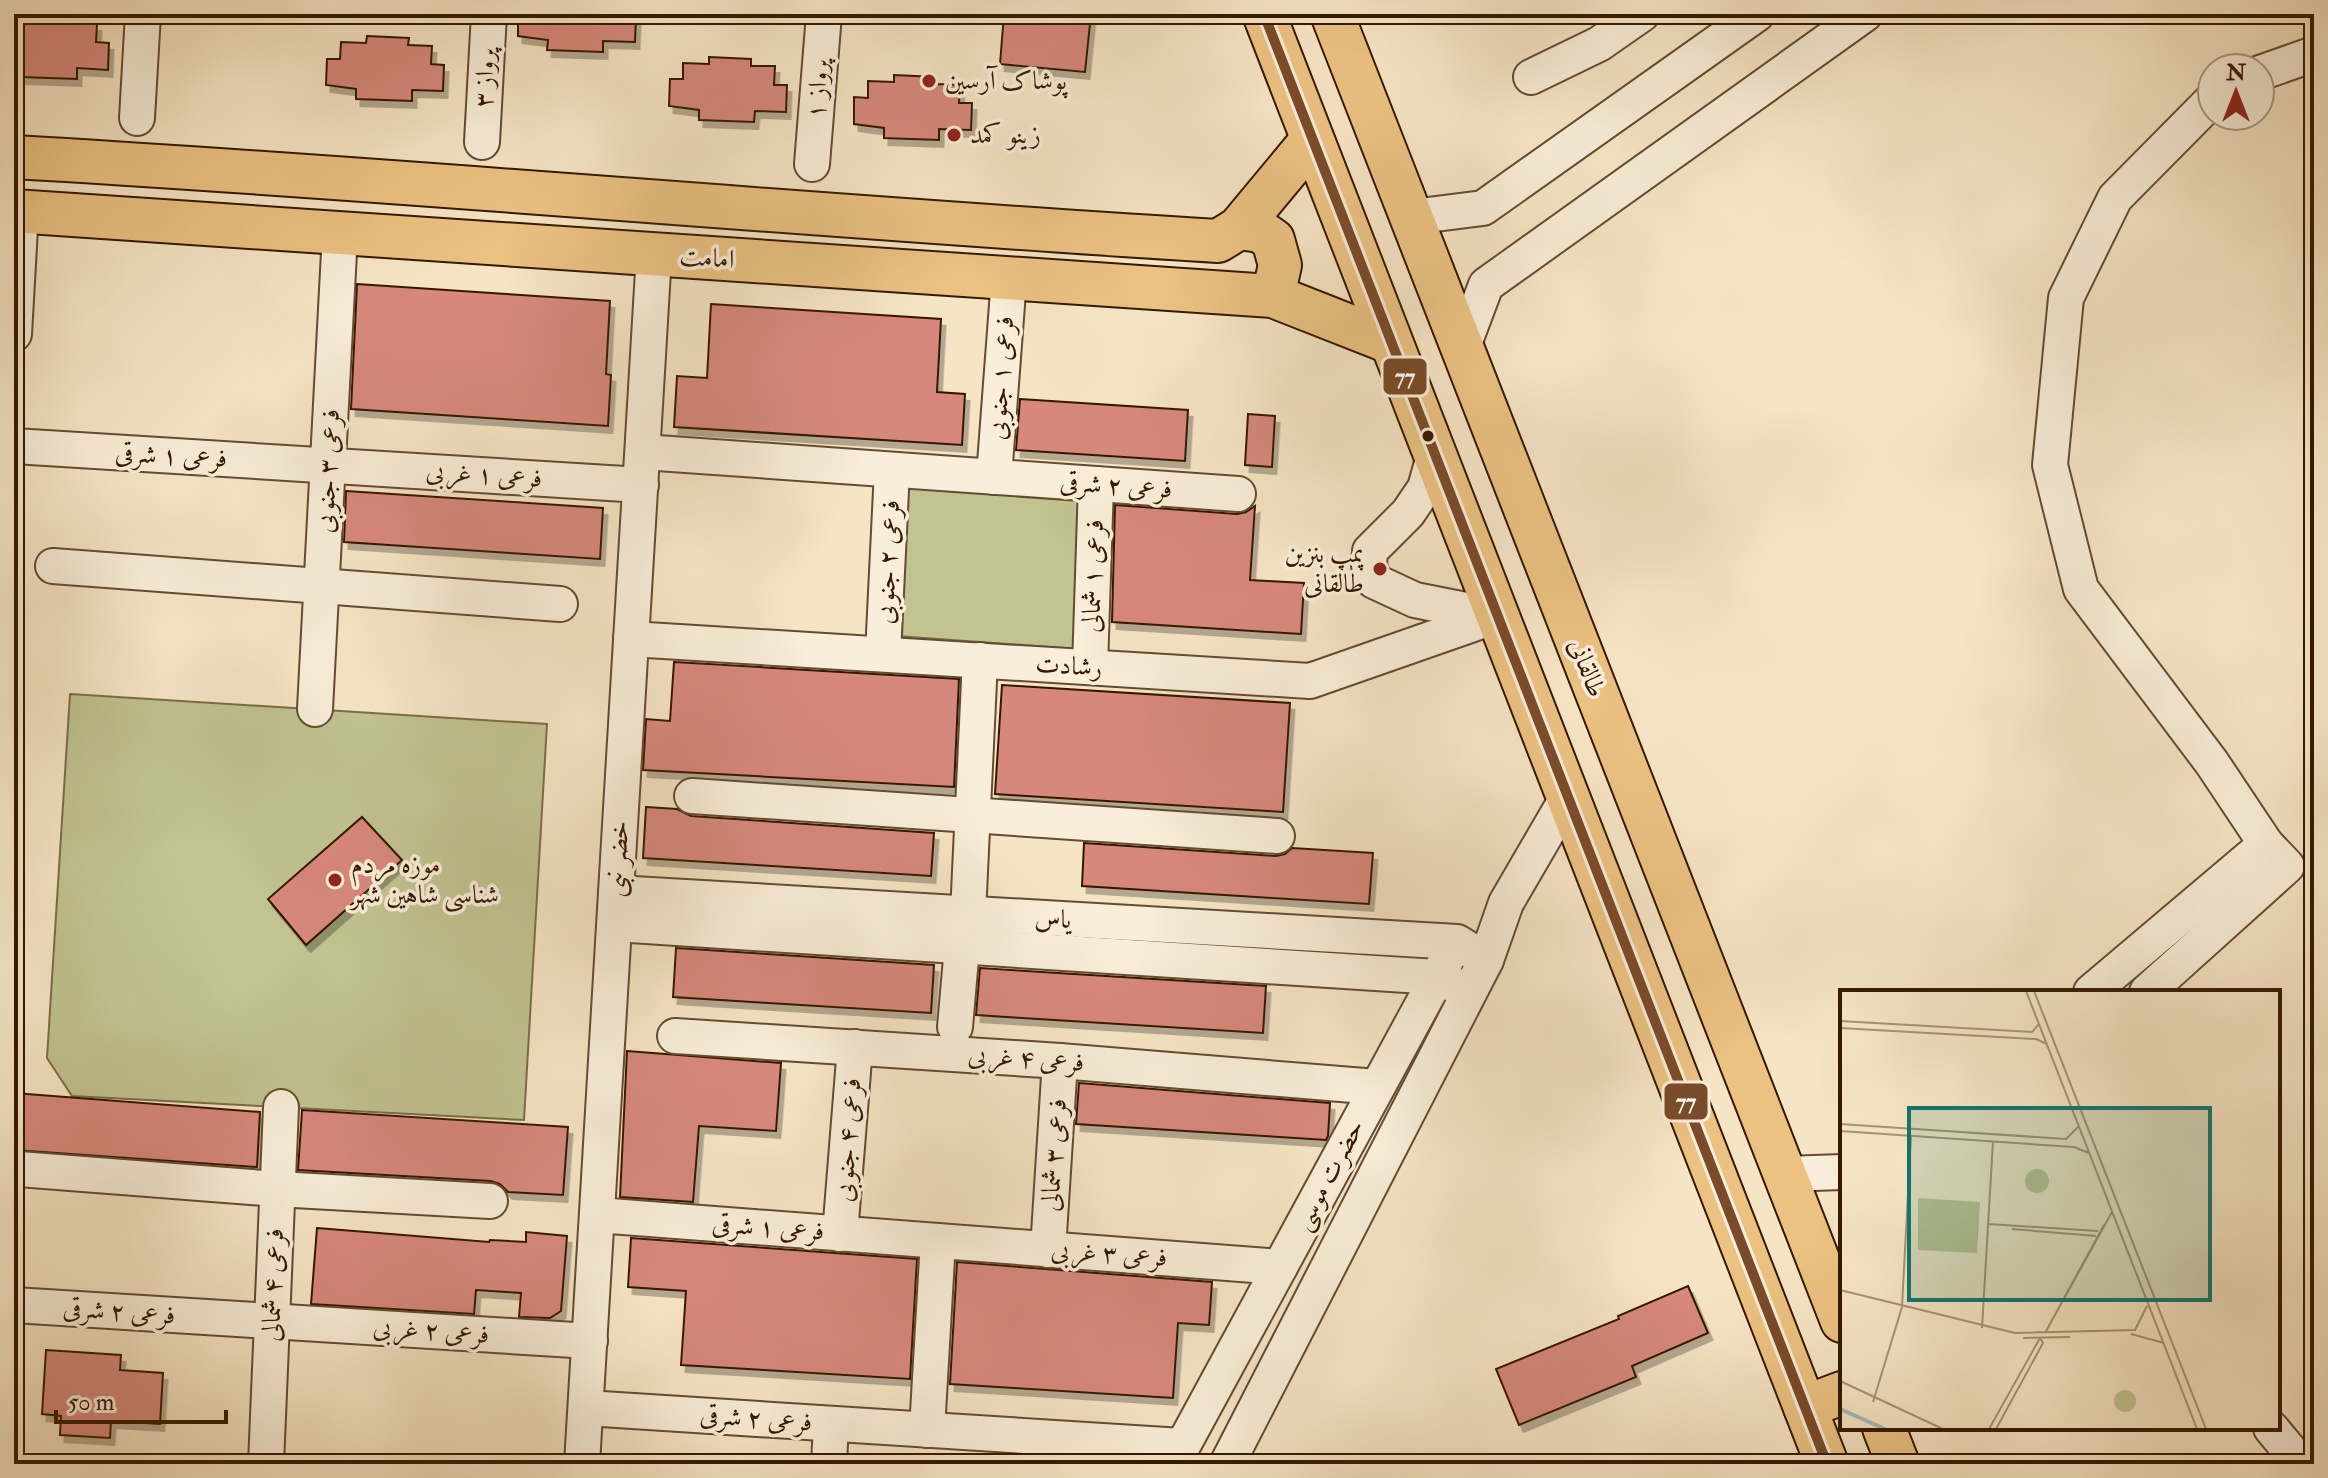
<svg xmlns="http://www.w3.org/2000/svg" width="2328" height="1478" font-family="'IM FELL Double Pica',Amiri,serif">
  <defs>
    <filter id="shadow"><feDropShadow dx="4.5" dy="7" stdDeviation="0" flood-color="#0004"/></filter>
  </defs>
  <rect width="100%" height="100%" fill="#f6e5c5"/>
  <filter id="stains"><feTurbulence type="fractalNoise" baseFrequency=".0025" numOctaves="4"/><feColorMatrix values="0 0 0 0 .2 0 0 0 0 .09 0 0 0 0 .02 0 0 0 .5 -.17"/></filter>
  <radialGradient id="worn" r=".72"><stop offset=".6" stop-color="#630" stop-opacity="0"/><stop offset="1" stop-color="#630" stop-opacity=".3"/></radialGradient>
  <g fill="#c1c391" stroke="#7a6e48" stroke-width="2" fill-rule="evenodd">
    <path d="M 905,483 L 1087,495 L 1077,649 L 896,636 Z"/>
    <path d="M 70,694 L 547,724 L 524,1120 L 72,1096 L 47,1058 ZM 362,818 L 401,860 L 306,945 L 269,899 Z"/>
  </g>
  <g fill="#d7887b" stroke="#341800" stroke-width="2" filter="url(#shadow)">
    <path d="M 518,14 L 636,16 L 635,42 L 603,41 L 603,52 L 547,50 L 548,40 L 518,36 Z"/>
    <path d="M 1004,14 L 1091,14 L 1085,72 L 1000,64 Z"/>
    <path d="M 32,15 L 74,16 L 73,23 L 97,24 L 96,42 L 109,43 L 108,70 L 77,68 L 77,79 L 21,77 L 22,67 L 14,67 L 14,20 L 32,21 Z"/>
    <path d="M 367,36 L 409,38 L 408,45 L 432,46 L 431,64 L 444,65 L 443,91 L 412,90 L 412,101 L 356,99 L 356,89 L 326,85 L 327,59 L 340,59 L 341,42 L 366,43 Z"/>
    <path d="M 709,57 L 751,59 L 751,66 L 775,66 L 774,85 L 787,85 L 786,112 L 755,111 L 754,122 L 699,120 L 699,110 L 669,106 L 670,79 L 683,79 L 683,63 L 709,64 Z"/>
    <path d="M 894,75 L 936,77 L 936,84 L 960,85 L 959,103 L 972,103 L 971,130 L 939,129 L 939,140 L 884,138 L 884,128 L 854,124 L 854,97 L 868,98 L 868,81 L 894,82 Z"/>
    <path d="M 357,284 L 610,301 L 606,374 L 611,375 L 608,426 L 351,409 Z"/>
    <path d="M 711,304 L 941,319 L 937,392 L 965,394 L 962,445 L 674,427 L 677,376 L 707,378 Z"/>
    <path d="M 1020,399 L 1188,410 L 1185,461 L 1016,450 Z"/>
    <path d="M 1248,414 L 1275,416 L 1272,467 L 1245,465 Z"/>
    <path d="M 346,491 L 603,508 L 600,559 L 344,542 Z"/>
    <path d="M 1115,505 L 1237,514 L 1246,512 L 1255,506 L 1250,580 L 1304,583 L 1301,634 L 1112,622 Z"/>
    <path d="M 674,662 L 959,679 L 954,787 L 643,770 L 646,719 L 670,721 Z"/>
    <path d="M 1002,685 L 1290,703 L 1283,812 L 995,794 Z"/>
    <path d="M 646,807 L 677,809 L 691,816 L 934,833 L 931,876 L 643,858 Z"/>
    <path d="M 362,817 L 402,860 L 306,945 L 268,899 Z"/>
    <path d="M 1084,843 L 1276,856 L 1285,854 L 1292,848 L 1373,853 L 1369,904 L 1082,886 Z"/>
    <path d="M 676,948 L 934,965 L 931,1013 L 673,997 Z"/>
    <path d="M 980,968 L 1266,986 L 1263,1033 L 976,1015 Z"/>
    <path d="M 627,1051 L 781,1063 L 776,1131 L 699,1126 L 693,1202 L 620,1197 Z"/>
    <path d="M 1079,1083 L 1330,1103 L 1328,1136 L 1326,1140 L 1076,1124 Z"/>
    <path d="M 14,1093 L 260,1112 L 257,1167 L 14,1150 Z"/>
    <path d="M 302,1110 L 568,1127 L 563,1195 L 508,1192 L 500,1184 L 491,1181 L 298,1170 Z"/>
    <path d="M 317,1228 L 489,1242 L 490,1240 L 526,1242 L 526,1232 L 567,1236 L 561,1311 L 550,1318 L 519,1317 L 521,1293 L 476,1290 L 474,1314 L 311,1304 Z"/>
    <path d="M 631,1238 L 917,1259 L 910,1379 L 681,1365 L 686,1291 L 628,1287 Z"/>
    <path d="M 957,1262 L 1212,1282 L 1209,1325 L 1178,1323 L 1173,1398 L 950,1384 Z"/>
    <path d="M 1688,1286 L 1708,1333 L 1632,1366 L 1636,1377 L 1519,1425 L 1496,1369 L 1619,1319 L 1618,1316 Z"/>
    <path d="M 46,1350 L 121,1355 L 120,1370 L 163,1373 L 160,1424 L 111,1421 L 110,1438 L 60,1435 L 61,1416 L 42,1414 Z"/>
  </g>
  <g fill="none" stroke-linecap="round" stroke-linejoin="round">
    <defs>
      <g id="minor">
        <path d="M 2260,73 L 2314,54"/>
        <path d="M 1531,77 L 1599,44 L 1642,14"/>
        <path d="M 137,118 L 143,14"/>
        <path d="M 482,142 L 489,14"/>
        <path d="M 812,164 L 824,14"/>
        <path d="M 1412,217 L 1483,208 L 1757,14"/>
        <path d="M 14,334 L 21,211"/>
        <path d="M 1462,349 L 1486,285 L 1865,14"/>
        <path d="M 14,446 L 641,485"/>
        <path d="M 643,452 L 1238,494"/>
        <path d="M 1434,456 L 1425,488 L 1408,513 L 1370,551 L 1369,565 L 1374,581 L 1415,600 L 1496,616"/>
        <path d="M 994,477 L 1009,278"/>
        <path d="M 53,566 L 560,604"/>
        <path d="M 631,639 L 1310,681 L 1496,616"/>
        <path d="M 883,654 L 892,470"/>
        <path d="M 1090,667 L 1096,484"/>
        <path d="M 315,709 L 340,233"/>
        <path d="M 692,796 L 1277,836"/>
        <path d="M 616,893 L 1457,942 L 1486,960"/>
        <path d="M 968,914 L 980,660"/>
        <path d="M 615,924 L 1437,977 L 1469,992"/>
        <path d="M 2091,992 L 2266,844"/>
        <path d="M 2147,992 L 2287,866 L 2266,844 L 2212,763 L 2081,589 L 2050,465 L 2066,298 L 2115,198 L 2212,100"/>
        <path d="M 955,1027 L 962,947"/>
        <path d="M 675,1036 L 1060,1061 L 1377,1087"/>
        <path d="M 19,1169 L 277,1189 L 490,1201"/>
        <path d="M 1785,1174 L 1842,1172"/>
        <path d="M 597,1215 L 1280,1267"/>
        <path d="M 840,1234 L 855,1047"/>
        <path d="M 1048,1250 L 1060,1061"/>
        <path d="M 14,1305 L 590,1341"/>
        <path d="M 586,1408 L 1182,1446"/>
        <path d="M 2271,1428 L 2301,1464"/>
        <path d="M 927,1430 L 938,1241"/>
        <path d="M 266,1464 L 281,1107"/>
        <path d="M 582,1464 L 654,254"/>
        <path d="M 829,1464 L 831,1424"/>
        <path d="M 1173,1464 L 1446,961"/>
        <path d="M 1227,1464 L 1486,960 L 1506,903 L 1567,798"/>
      </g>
      <g id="major">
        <path d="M 1264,14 L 1827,1464"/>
        <path d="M 1332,14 L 1842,1321"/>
        <path d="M 14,157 C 416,180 816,217 1218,241 L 1239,228 L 1312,140"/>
        <path d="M 14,211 L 1273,296 L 1390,342"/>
        <path d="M 1239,228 L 1260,231 L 1273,240 L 1280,265 L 1273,296"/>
        <path d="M 1805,1407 L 1842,1393"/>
        <path d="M 1884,1428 L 1898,1464"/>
      </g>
    </defs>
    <use href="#minor" stroke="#644b31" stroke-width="38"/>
    <use href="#major" stroke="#341800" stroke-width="46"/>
    <use href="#minor" stroke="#f9eed9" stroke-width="34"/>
    <use href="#major" stroke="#ebc282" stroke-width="42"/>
    <defs>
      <path id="bus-1" d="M 1264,14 L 1827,1464"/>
    </defs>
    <use href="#bus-1" stroke="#f9eed9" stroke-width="16"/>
    <use href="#bus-1" stroke="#7a4b2a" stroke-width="10"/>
  </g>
  <g fill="#8f2418" stroke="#f9eed9" stroke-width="3">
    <circle cx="929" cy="81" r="8"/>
    <circle cx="954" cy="135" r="8"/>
    <circle cx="1380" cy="569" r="8"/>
    <circle cx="335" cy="880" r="8"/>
  </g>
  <circle fill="#341800" stroke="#f9eed9" stroke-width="3" cx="1428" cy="436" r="7"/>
  <g text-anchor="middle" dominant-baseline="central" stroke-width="7" stroke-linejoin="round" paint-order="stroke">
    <g font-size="26" fill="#341800" stroke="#f9eed9">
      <text transform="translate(485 78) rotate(-87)">پرواز ۳</text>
      <text transform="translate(818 89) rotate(-86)">پرواز ۱</text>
      <text transform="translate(707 258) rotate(4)">امامت</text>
      <text transform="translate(1001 378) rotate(-86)">فرعی ۱ جنوبی</text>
      <text transform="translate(171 456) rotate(3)">فرعی ۱ شرقی</text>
      <text transform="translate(328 471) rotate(-87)">فرعی ۳ جنوبی</text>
      <text transform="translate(484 475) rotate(4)">فرعی ۱ غربی</text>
      <text transform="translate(1116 486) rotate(4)">فرعی ۲ شرقی</text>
      <text transform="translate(888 562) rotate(-87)">فرعی ۲ جنوبی</text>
      <text transform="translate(1093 576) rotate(-88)">فرعی ۱ شمالی</text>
      <text transform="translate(1069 666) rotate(4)">رشادت</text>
      <text transform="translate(1587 668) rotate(69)">طالقانی</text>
      <text transform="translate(618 859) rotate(-87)">خضر نبی</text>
      <text transform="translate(1053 919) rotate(3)">یاس</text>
      <text transform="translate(1026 1059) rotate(4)">فرعی ۴ غربی</text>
      <text transform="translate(848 1140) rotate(-86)">فرعی ۴ جنوبی</text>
      <text transform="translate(1054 1155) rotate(-86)">فرعی ۳ شمالی</text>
      <text transform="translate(1329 1175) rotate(-62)">حضرت موسی</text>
      <text transform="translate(768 1228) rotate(4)">فرعی ۱ شرقی</text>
      <text transform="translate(1109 1254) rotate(4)">فرعی ۳ غربی</text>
      <text transform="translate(273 1285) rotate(-88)">فرعی ۴ شمالی</text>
      <text transform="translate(119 1312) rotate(4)">فرعی ۲ شرقی</text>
      <text transform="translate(431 1331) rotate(4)">فرعی ۲ غربی</text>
      <text transform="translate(756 1419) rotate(4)">فرعی ۲ شرقی</text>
    </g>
    <g font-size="26" fill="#341800" stroke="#f9eed9" text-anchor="start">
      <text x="945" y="81">پوشاک آرسین</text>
      <text x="970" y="135">زینو کمد</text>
      <text x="1364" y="554" text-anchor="end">پمپ بنزین<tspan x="1364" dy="30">طالقانی</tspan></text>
      <text x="351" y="865">موزه مردم<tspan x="351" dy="30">شناسی شاهین شهر</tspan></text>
    </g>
  </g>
  <g transform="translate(1840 990)">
    <rect width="440" height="440" fill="#f6e5c5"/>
    <path d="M185 191a12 12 0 1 1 24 0a12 12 0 1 1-24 0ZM 78,208 L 140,212 L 137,263 L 78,260 ZM274 411a11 11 0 1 1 22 0a11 11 0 1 1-22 0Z" fill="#c1c391"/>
    <path fill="none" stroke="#9ebdbb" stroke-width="4" d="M 0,419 L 45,439"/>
    <path fill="none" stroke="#a89376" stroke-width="2" d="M 186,1 L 357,439M 194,1 L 366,439M 0,31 L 192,42 L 199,34M 0,38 L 196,49 L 207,54M 0,134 L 226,149 L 239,136M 0,141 L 234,157 L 249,163M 149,234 L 258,241M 172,239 L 256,246M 0,300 L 175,343 L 295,340 L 307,316M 142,338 L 153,151M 205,343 L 272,222M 205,343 L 264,235M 291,344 L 324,353M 183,348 L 230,347M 0,391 L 103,439M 33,412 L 62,317 L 71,146M 149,439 L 200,348M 156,439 L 203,353 L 200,348"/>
    <path fill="#0f766e" fill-opacity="0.15" stroke="#0f766e" stroke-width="4" d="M 69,118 L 370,118 L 370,310 L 69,310 Z"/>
    <rect width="440" height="440" fill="none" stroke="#341800" stroke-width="4"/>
  </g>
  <g stroke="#f9eed9" stroke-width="3">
    <rect x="1382" y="357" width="46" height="39" rx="8" fill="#7a4b2a"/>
    <rect x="1663" y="1082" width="46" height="39" rx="8" fill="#7a4b2a"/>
  </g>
  <g font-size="22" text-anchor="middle" font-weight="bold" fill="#fff">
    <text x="1405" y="384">77</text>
    <text x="1686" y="1109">77</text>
  </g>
  <rect width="2328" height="1478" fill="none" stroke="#f6e5c5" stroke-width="48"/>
  <rect x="16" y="16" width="2296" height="1446" fill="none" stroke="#341800" stroke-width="4"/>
  <rect x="24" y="24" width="2280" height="1430" fill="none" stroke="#341800" stroke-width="2"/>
  <g transform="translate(2236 92)"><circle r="38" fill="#f9eed9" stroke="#aa9882" stroke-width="2"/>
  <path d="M0-6L14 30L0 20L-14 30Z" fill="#8f2418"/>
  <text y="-12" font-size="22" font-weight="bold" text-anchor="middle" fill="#341800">N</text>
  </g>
  <path d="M56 1410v12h170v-12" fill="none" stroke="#341800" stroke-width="4"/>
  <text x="68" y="1410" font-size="24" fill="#341800" stroke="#f9eed9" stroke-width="6" paint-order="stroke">50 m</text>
  <rect width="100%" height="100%" filter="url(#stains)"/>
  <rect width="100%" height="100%" fill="url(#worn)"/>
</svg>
